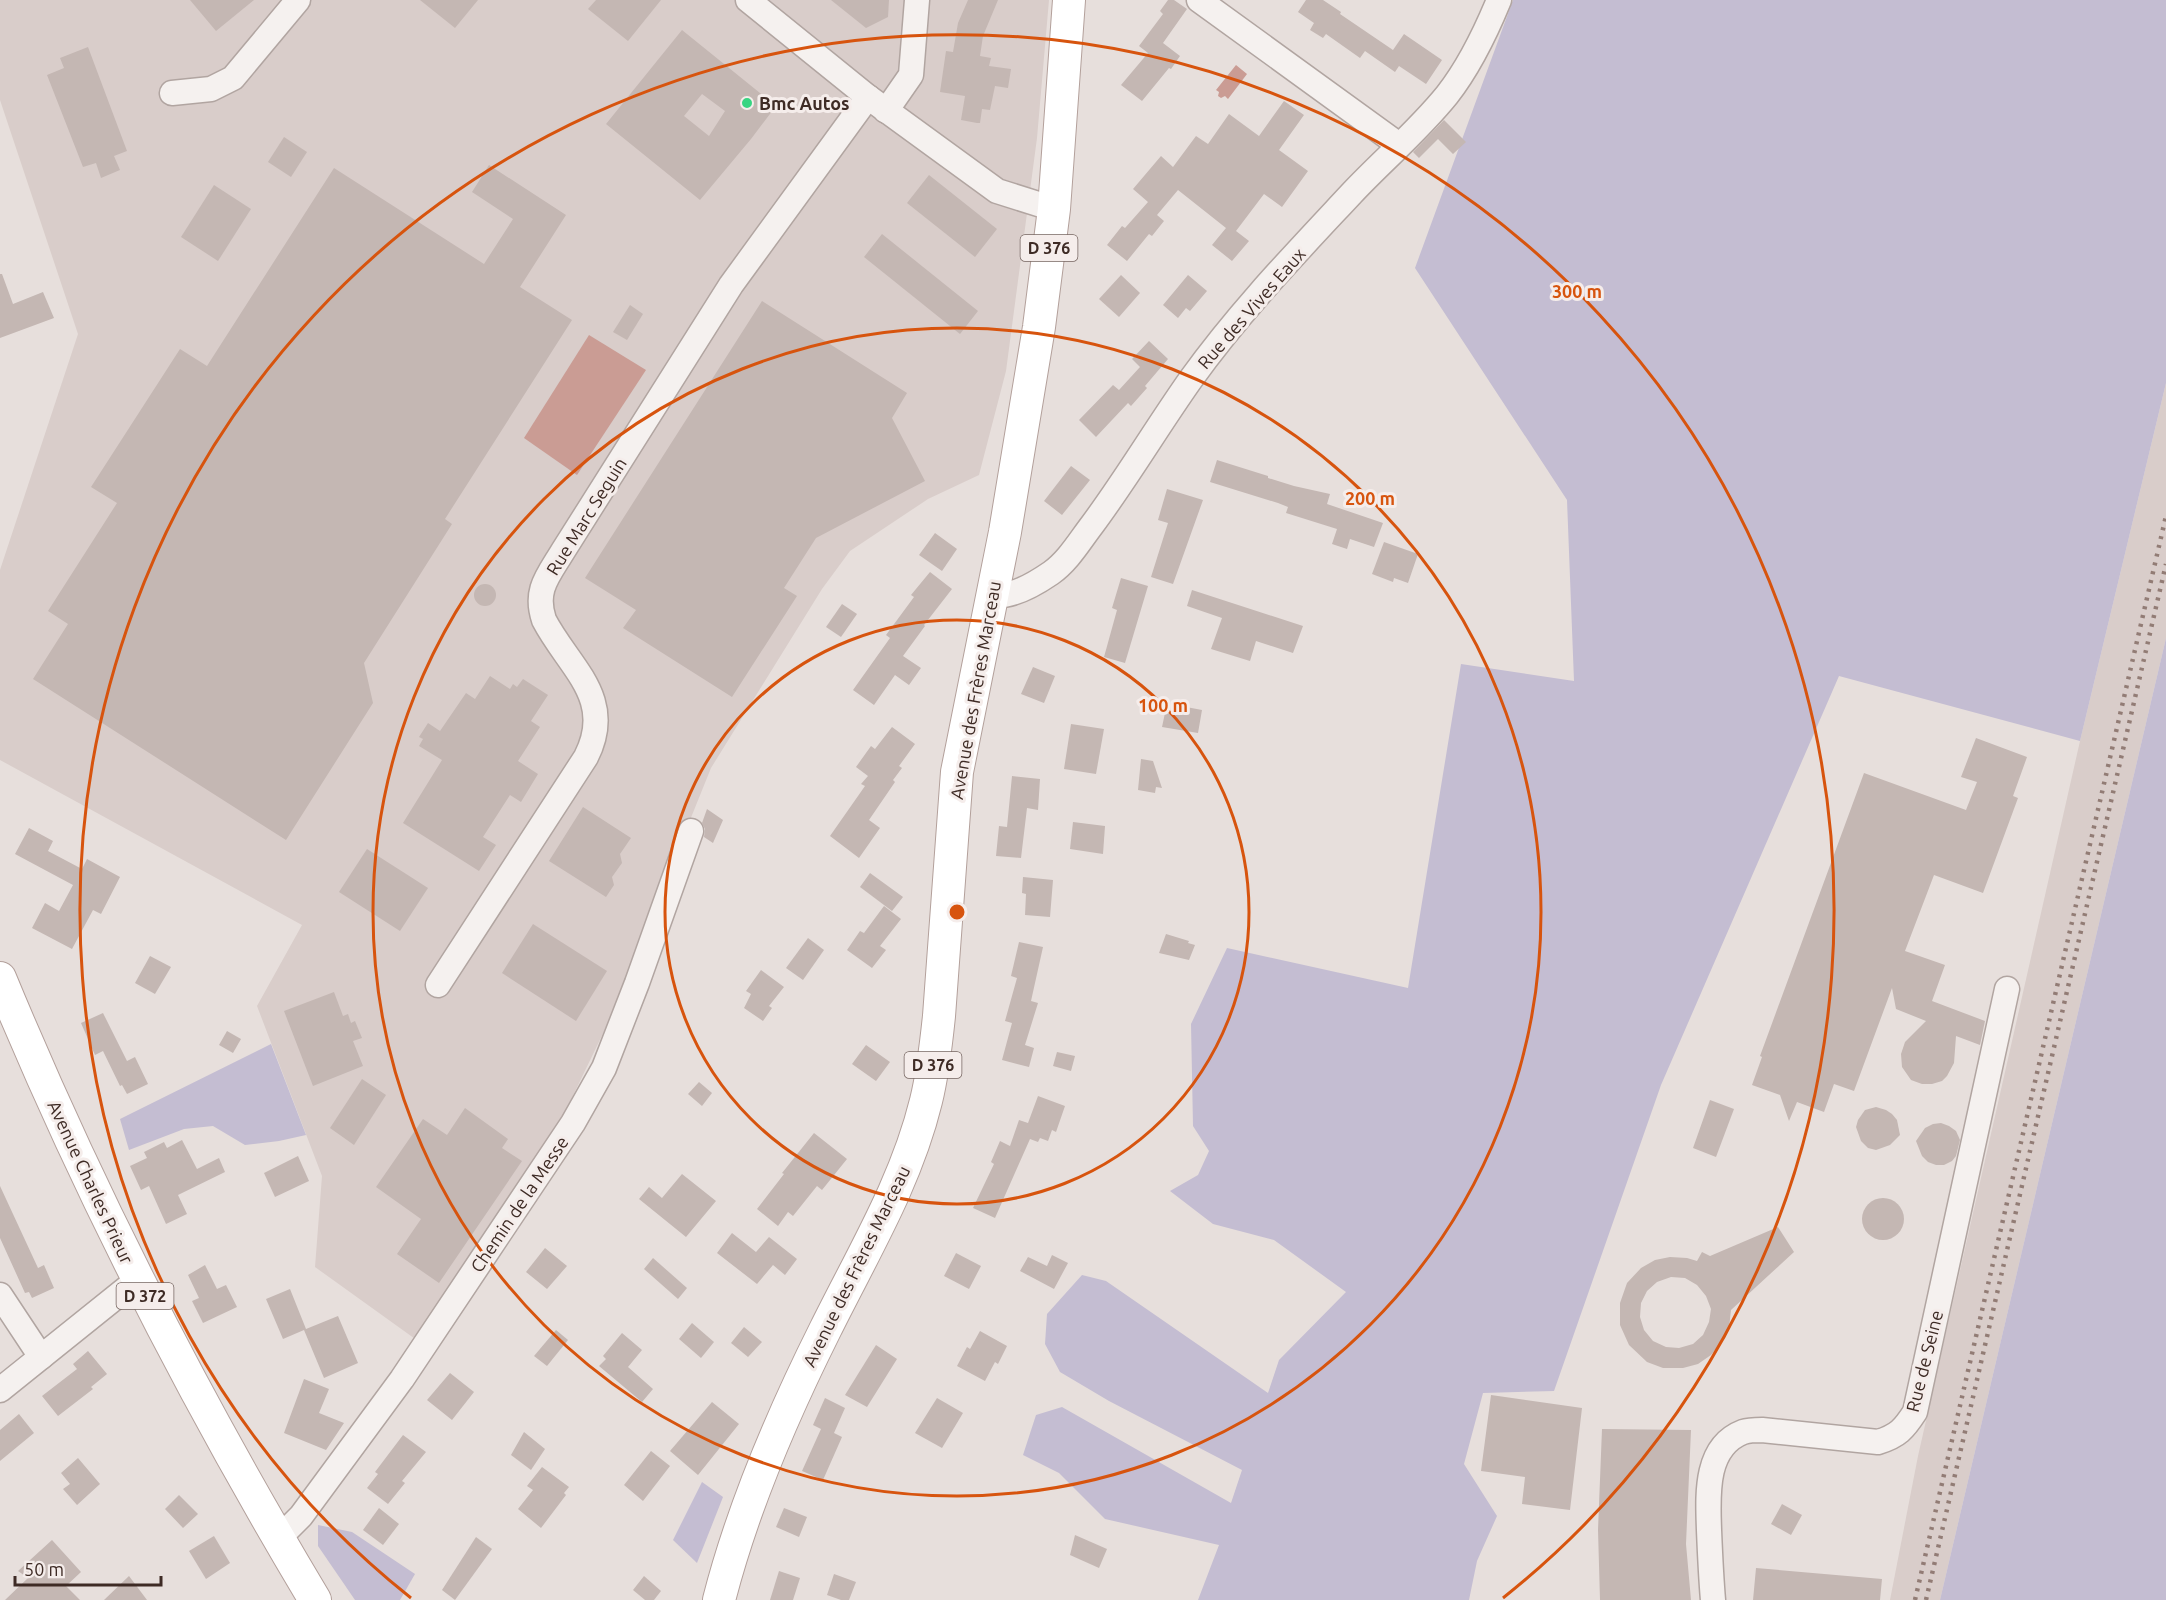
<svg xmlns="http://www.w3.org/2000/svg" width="2166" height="1600" font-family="Ubuntu,sans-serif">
  <rect width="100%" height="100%" fill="#e7dfdc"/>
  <g fill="#d9cdca">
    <path d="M 0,0 L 1049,0 L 1037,138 L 1006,371 L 979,475 L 928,499 L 850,551 L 822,589 L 711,768 L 609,1021 L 553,1137 L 418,1341 L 315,1267 L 322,1176 L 257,1006 L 302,925 L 0,760 L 0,570 L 78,334 L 0,100 Z"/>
    <path d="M 2166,383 L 2166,638 L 1940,1600 L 1890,1600 L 1918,1456 L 2080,741 Z"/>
  </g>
  <g fill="#c4bdd2">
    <path d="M 1513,0 L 2166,0 L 2166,383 L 2080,741 L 1839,676 L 1661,1085 L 1554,1391 L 1483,1393 L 1464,1464 L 1497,1516 L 1477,1561 L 1469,1600 L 1198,1600 L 1219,1545 L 1105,1519 L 1059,1473 L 1023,1455 L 1036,1415 L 1062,1407 L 1231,1503 L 1242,1470 L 1109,1401 L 1060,1372 L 1045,1344 L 1047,1314 L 1082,1275 L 1106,1281 L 1268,1393 L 1279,1360 L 1346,1292 L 1274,1240 L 1213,1224 L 1170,1191 L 1198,1175 L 1209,1151 L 1193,1126 L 1191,1024 L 1227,948 L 1408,988 L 1461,664 L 1574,681 L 1567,500 L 1415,268 Z"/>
    <path d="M 2166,638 L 2166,1600 L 1940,1600 Z"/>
    <path d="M 271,1044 L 306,1135 L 279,1141 L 245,1145 L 213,1126 L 184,1129 L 129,1150 L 120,1119 Z"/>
    <path d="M 702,1482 L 723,1497 L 697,1563 L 673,1540 Z"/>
    <path d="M 318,1525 L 352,1532 L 415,1574 L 400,1600 L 355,1600 L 318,1546 Z"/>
  </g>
  <g fill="#ca9c94">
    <path d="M 1236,65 L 1247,74 L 1228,99 L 1225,96 L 1221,98 L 1218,96 L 1219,92 L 1216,90 Z"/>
    <path d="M 589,335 L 646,370 L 577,475 L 524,438 Z"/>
  </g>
  <g fill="#c4b7b3" fill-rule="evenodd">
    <path d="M 190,0 L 254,0 L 216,31 Z"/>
    <path d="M 420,0 L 478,0 L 455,28 Z"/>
    <path d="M 596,0 L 661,0 L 628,41 L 588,9 Z"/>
    <path d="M 831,0 L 889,0 L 888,17 L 866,28 Z"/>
    <path d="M 968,0 L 998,0 L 983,36 L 980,56 L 991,58 L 989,66 L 1011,69 L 1008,88 L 995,86 L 990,110 L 982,109 L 980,123 L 977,123 L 961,120 L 965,96 L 940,92 L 946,51 L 953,52 L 958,23 Z"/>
    <path d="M 1168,0 L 1174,0 L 1187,9 L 1163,43 L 1180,56 L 1171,69 L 1169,68 L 1142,101 L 1121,85 L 1148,53 L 1139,46 L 1163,14 L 1160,11 Z"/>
    <path d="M 1306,0 L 1323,0 L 1341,12 L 1340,14 L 1393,50 L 1404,34 L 1442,60 L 1426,84 L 1399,66 L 1395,72 L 1365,51 L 1360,58 L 1326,34 L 1323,38 L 1310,30 L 1314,23 L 1298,12 Z"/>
    <path d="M 682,30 L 776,106 L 751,139 L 700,200 L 606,124 ZM 702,94 L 725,111 L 709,136 L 684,116 Z"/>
    <path d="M 88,47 L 127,151 L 114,156 L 120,170 L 101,178 L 96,163 L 83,167 L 47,75 L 64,68 L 60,58 Z"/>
    <path d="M 1284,101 L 1304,115 L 1279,150 L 1308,171 L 1282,207 L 1264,194 L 1236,231 L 1249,241 L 1232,261 L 1212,245 L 1226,228 L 1178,190 L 1157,215 L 1164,221 L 1152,236 L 1149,234 L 1127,261 L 1107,245 L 1122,226 L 1125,228 L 1148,202 L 1133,189 L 1161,156 L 1173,167 L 1196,136 L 1208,144 L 1229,114 L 1259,136 Z"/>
    <path d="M 1444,120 L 1466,142 L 1453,154 L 1438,139 L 1419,158 L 1413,152 Z"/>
    <path d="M 284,137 L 307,152 L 291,177 L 268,162 Z"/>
    <path d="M 489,165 L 566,215 L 520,287 L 572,320 L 445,519 L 452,524 L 364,663 L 373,703 L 286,840 L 33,679 L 68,624 L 48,611 L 117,503 L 91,487 L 180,349 L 207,366 L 334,168 L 484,264 L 513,219 L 472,192 Z"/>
    <path d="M 929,175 L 997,229 L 975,257 L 907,203 Z"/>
    <path d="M 214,185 L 251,209 L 218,261 L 181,237 Z"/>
    <path d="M 882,234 L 978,311 L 960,334 L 864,257 Z"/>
    <path d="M 0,274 L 2,274 L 13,304 L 43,292 L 54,318 L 0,338 Z"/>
    <path d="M 1121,275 L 1140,293 L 1119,317 L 1099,299 Z"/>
    <path d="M 1188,275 L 1207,291 L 1190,311 L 1186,308 L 1178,318 L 1163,305 Z"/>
    <path d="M 762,301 L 907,393 L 892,418 L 925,481 L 816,538 L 784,588 L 797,596 L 732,697 L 623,628 L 636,610 L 585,578 Z"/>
    <path d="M 630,305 L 643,314 L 627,340 L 613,332 Z"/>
    <path d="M 1149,341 L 1168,359 L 1145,386 L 1147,388 L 1131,406 L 1128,403 L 1096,437 L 1079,420 L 1113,385 L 1119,390 L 1140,367 L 1132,359 Z"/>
    <path d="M 1217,460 L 1268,476 L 1268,478 L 1294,486 L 1330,494 L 1327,504 L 1383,523 L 1374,547 L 1350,539 L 1347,549 L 1332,544 L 1337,529 L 1286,513 L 1288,507 L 1278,503 L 1210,482 Z"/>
    <path d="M 1071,466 L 1090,480 L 1062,515 L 1044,501 Z"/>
    <path d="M 1167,489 L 1203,500 L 1173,584 L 1151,577 L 1168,523 L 1158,520 Z"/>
    <path d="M 935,533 L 957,549 L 942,571 L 919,555 Z"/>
    <path d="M 1384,542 L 1418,554 L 1408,583 L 1394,578 L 1393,582 L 1372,574 Z"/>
    <path d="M 930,572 L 952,589 L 924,625 L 925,626 L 903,656 L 921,668 L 909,685 L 895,675 L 874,705 L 853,690 L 890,638 L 886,635 L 914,597 L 911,595 Z"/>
    <path d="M 1121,578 L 1148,586 L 1125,663 L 1104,657 L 1117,610 L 1112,608 Z"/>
    <circle cx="485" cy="595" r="11"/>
    <path d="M 1192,590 L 1303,626 L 1293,653 L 1256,641 L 1250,661 L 1211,649 L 1222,618 L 1187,606 Z"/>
    <path d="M 842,604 L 857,614 L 841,637 L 826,627 Z"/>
    <path d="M 1033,667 L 1055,676 L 1044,703 L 1021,694 Z"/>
    <path d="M 490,676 L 510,689 L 513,684 L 517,687 L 523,679 L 548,695 L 531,721 L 540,727 L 518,761 L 538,774 L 521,802 L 510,795 L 483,837 L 496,845 L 479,871 L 403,823 L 442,760 L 419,746 L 423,739 L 419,737 L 428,723 L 440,731 L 466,693 L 475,699 Z"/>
    <path d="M 1181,706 L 1202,710 L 1198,733 L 1162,727 L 1165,713 L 1180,715 Z"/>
    <path d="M 1071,724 L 1104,729 L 1096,774 L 1064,769 Z"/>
    <path d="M 892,727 L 915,744 L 899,766 L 902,768 L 893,780 L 895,782 L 869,820 L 880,828 L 859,858 L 830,836 L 865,786 L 861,784 L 868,776 L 856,767 L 871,746 L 875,749 Z"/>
    <path d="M 1976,738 L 2027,757 L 2013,796 L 2018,798 L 1983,893 L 1934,875 L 1905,951 L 1945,965 L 1932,1001 L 1985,1021 L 1980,1045 L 1956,1036 L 1954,1063 L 1947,1076 L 1942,1081 L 1932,1084 L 1922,1084 L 1911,1080 L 1902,1067 L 1901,1054 L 1905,1042 L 1926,1021 L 1896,1009 L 1892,988 L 1854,1091 L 1834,1084 L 1824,1112 L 1797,1102 L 1789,1121 L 1780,1095 L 1752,1085 L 1762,1057 L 1760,1056 L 1864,773 L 1966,810 L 1977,782 L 1961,777 Z"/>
    <path d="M 1141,759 L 1153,761 L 1162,788 L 1156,787 L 1155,793 L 1138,790 Z"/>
    <path d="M 1012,776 L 1040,779 L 1038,810 L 1027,808 L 1021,858 L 996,856 L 999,826 L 1007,827 Z"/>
    <path d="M 583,807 L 631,838 L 620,854 L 622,863 L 612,877 L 614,885 L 606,897 L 549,861 Z"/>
    <path d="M 707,809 L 723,820 L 713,843 L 704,837 L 705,829 L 702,823 Z"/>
    <path d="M 1073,822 L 1105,826 L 1103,854 L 1070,849 Z"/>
    <path d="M 29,828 L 53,841 L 48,851 L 82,869 L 87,859 L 120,877 L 101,914 L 93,910 L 72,949 L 32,928 L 45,903 L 59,911 L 73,885 L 15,854 Z"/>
    <path d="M 367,849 L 428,888 L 400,931 L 339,892 Z"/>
    <path d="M 870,873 L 903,897 L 892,911 L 860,887 Z"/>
    <path d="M 1023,877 L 1053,880 L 1050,917 L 1025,915 L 1026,894 L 1022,893 Z"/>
    <path d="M 884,906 L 901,919 L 880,946 L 886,950 L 872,968 L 847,950 L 860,931 L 864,933 Z"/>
    <path d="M 533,924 L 607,971 L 576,1021 L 502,973 Z"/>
    <path d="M 1166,934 L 1189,941 L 1188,943 L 1195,945 L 1189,960 L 1159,953 Z"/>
    <path d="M 808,938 L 824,950 L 803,980 L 786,968 Z"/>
    <path d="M 1019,942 L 1043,947 L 1031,1001 L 1038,1003 L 1025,1045 L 1034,1048 L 1029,1067 L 1002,1060 L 1012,1023 L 1005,1021 L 1017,978 L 1011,976 Z"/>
    <path d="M 150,956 L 171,967 L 155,994 L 135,983 Z"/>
    <path d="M 761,970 L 784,987 L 769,1006 L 772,1008 L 763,1021 L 744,1008 L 751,994 L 746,991 Z"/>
    <path d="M 334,992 L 343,1016 L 348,1014 L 351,1023 L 355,1021 L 362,1038 L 353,1041 L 363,1066 L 313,1086 L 284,1011 Z"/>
    <path d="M 103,1013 L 127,1061 L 135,1057 L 148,1084 L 127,1094 L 122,1085 L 120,1086 L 103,1051 L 95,1055 L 81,1023 Z"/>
    <path d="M 227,1031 L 241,1039 L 233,1053 L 219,1045 Z"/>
    <path d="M 866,1045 L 890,1062 L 876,1081 L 852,1064 Z"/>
    <path d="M 1057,1052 L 1075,1056 L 1071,1071 L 1053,1066 Z"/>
    <path d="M 362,1079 L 386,1095 L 354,1145 L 330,1128 Z"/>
    <path d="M 699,1082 L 712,1093 L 702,1106 L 688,1094 Z"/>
    <path d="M 1038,1096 L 1065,1106 L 1056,1132 L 1052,1130 L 1048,1141 L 1040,1138 L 1038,1142 L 1030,1139 L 995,1218 L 973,1208 L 994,1164 L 991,1162 L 1000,1141 L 1010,1146 L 1019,1120 L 1028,1123 Z"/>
    <path d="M 1710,1100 L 1734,1109 L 1716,1157 L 1693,1148 Z"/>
    <path d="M 1876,1107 L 1886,1110 L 1892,1114 L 1897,1120 L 1900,1135 L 1890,1145 L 1876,1150 L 1868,1148 L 1861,1141 L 1856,1127 L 1858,1120 L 1865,1110 Z"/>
    <path d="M 465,1108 L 508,1139 L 502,1148 L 522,1161 L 439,1283 L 397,1254 L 421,1219 L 376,1187 L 423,1119 L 447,1135 Z"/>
    <path d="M 1941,1123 L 1949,1126 L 1956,1131 L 1960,1140 L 1956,1156 L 1952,1161 L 1944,1165 L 1936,1165 L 1928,1162 L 1922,1156 L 1916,1141 L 1925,1128 L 1933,1124 Z"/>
    <path d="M 814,1133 L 847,1159 L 822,1190 L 817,1186 L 793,1216 L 788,1212 L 778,1226 L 757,1209 L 784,1174 L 782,1173 Z"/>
    <path d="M 182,1140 L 197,1169 L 219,1158 L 225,1172 L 178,1195 L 187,1214 L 166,1224 L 149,1186 L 141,1190 L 130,1166 L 147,1158 L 144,1152 L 164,1142 L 167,1148 Z"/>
    <path d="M 298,1156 L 309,1181 L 275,1197 L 264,1173 Z"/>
    <path d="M 682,1174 L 716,1201 L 686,1237 L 639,1199 L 649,1187 L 662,1198 Z"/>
    <path d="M 0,1186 L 38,1268 L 44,1265 L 54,1288 L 32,1298 L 29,1292 L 25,1293 L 0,1238 Z"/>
    <circle cx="1883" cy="1219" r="21"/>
    <path d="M 1778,1227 L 1794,1252 L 1731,1310 L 1729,1328 L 1725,1338 L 1711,1355 L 1698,1364 L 1683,1368 L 1663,1368 L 1647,1362 L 1629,1345 L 1620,1325 L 1620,1303 L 1627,1283 L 1641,1268 L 1655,1260 L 1670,1257 L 1687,1258 L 1697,1261 L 1702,1252 L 1710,1256 ZM 1671,1277 L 1685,1278 L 1697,1285 L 1706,1296 L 1711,1309 L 1709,1322 L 1703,1335 L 1693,1344 L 1679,1348 L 1666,1347 L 1653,1341 L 1644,1330 L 1640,1317 L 1641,1303 L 1647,1291 L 1657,1282 Z"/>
    <path d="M 732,1233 L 756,1252 L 769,1237 L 797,1259 L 785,1275 L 773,1265 L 757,1284 L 717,1253 Z"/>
    <path d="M 545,1248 L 567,1266 L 547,1289 L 526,1272 Z"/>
    <path d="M 956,1253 L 981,1266 L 969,1289 L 944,1276 Z"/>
    <path d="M 1052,1255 L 1068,1263 L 1054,1289 L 1020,1271 L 1028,1257 L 1047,1266 Z"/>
    <path d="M 653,1258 L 687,1288 L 678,1299 L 644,1269 Z"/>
    <path d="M 205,1265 L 217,1289 L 226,1285 L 237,1307 L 203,1323 L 192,1301 L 199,1298 L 188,1275 Z"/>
    <path d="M 290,1289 L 306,1329 L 338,1316 L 358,1363 L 324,1378 L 304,1330 L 283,1339 L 266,1299 Z"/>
    <path d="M 692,1323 L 714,1342 L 701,1358 L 679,1339 Z"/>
    <path d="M 744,1327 L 762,1342 L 748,1357 L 731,1343 Z"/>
    <path d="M 556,1330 L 568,1340 L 547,1366 L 534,1356 Z"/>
    <path d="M 980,1331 L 1007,1346 L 998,1364 L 995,1362 L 985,1381 L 957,1366 L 967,1347 L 970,1349 Z"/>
    <path d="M 622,1333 L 642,1350 L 628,1367 L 653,1389 L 642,1402 L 599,1366 L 606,1359 L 603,1356 Z"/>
    <path d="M 876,1345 L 897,1359 L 867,1407 L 845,1395 Z"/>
    <path d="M 88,1351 L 107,1374 L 91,1387 L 93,1389 L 58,1416 L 42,1396 L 77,1369 L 73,1364 Z"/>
    <path d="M 450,1373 L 474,1392 L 452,1420 L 427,1400 Z"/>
    <path d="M 304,1379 L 329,1389 L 319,1413 L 344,1423 L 326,1450 L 284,1433 Z"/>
    <path d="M 1491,1395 L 1582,1408 L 1570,1510 L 1522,1504 L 1525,1477 L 1481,1471 Z"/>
    <path d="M 825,1398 L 845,1408 L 834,1433 L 842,1437 L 823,1480 L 802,1471 L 821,1429 L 813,1425 Z"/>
    <path d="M 937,1398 L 963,1413 L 942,1448 L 915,1433 Z"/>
    <path d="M 712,1402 L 739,1424 L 698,1475 L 670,1451 Z"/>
    <path d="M 19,1414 L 34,1433 L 0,1461 L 0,1430 Z"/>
    <path d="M 1602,1429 L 1691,1430 L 1686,1544 L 1691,1600 L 1600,1600 L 1598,1530 Z"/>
    <path d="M 524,1432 L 545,1449 L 531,1470 L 511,1455 Z"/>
    <path d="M 403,1435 L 426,1452 L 402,1481 L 405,1483 L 388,1504 L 367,1488 L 378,1474 L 375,1472 Z"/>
    <path d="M 651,1451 L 670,1466 L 643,1501 L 624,1485 Z"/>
    <path d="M 78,1458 L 100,1484 L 77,1505 L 63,1489 L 70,1484 L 61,1473 Z"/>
    <path d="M 542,1467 L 569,1487 L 564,1493 L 566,1495 L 541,1528 L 518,1509 L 533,1490 L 527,1486 Z"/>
    <path d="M 179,1495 L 198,1514 L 183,1528 L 165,1509 Z"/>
    <path d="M 1782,1504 L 1802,1515 L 1791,1535 L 1771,1524 Z"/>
    <path d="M 379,1508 L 399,1524 L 383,1545 L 363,1530 Z"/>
    <path d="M 784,1508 L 807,1517 L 799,1537 L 776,1527 Z"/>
    <path d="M 1075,1535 L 1107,1549 L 1099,1568 L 1070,1555 Z"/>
    <path d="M 214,1536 L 230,1563 L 206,1579 L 189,1551 Z"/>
    <path d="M 476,1537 L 492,1549 L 455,1600 L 442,1590 Z"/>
    <path d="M 52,1540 L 81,1572 L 66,1586 L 80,1600 L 5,1600 L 28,1578 L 18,1571 Z"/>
    <path d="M 1756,1568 L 1882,1579 L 1880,1600 L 1753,1600 Z"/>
    <path d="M 779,1571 L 800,1578 L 793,1600 L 770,1600 Z"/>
    <path d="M 834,1574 L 856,1582 L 849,1600 L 841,1600 L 827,1595 Z"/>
    <path d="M 129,1576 L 147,1600 L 104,1600 Z"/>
    <path d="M 644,1576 L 661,1591 L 654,1600 L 645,1600 L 633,1590 Z"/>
  </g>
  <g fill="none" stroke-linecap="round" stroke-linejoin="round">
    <defs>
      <g id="minor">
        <path d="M 748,0 L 868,97 L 997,191 L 1054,209"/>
        <path d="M 1199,0 L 1399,145"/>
        <path d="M 172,93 L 211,89 L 233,78 L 298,0"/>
        <path d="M 886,111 L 911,75 L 917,0"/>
        <path d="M 993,595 C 1011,598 1035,584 1051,573 C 1068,561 1079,542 1092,525 C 1127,478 1157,427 1191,379 C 1239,312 1296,253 1352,193 C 1383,160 1418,131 1447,95 C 1469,67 1485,34 1499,0"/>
        <path d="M 438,985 L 586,757 C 616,698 569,668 544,620 C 534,590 548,576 563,551 L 731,285 L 868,97"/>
        <path d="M 0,1295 L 41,1357"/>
        <path d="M 0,1390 L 137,1280"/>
        <path d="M 278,1539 L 301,1516 L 402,1379 L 573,1123 L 604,1068 L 637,983 L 691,831"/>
        <path d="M 1713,1600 C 1711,1577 1710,1554 1709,1530 C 1708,1497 1704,1447 1743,1432 C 1749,1430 1756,1430 1762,1430 L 1878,1442 C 1898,1436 1904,1429 1915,1412 L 2007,989"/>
      </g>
      <g id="major">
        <path d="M 0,978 C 90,1196 194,1398 315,1600"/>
        <path d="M 719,1600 C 743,1506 782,1416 825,1330 C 862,1255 906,1183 926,1101 C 933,1073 936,1045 939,1016 L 957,772 L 1005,532 L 1039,327 L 1054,209 L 1069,0"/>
      </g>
    </defs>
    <use href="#minor" stroke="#b1a5a1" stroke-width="27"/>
    <use href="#major" stroke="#b3a09b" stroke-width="34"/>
    <use href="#minor" stroke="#f5f1ef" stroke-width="24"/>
    <use href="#major" stroke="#fff" stroke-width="32"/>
    <g stroke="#927c75" stroke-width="4.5" stroke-dasharray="3 6" stroke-linecap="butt">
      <path d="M 1915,1600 L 2166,516"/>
      <path d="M 1926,1600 L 2166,564"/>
    </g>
  </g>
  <g fill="none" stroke="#d7540e" stroke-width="3">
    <circle cx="957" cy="912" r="292"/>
    <circle cx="957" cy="912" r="584"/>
    <path d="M411 1598A877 877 0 1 1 1503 1598"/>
  </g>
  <circle fill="#38d582" stroke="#f5edeb" stroke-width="2" cx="747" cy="103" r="6"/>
  <g text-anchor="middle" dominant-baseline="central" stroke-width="6" stroke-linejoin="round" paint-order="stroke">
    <g fill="#f5edeb" stroke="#756560" stroke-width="1.5">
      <rect x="1020.5" y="235" width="57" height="26" rx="4.5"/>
      <rect x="904.5" y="1052" width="57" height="26" rx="4.5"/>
      <rect x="116.5" y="1283" width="57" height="26" rx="4.5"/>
    </g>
    <g font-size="16" font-weight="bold" fill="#3e2b25">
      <text x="1049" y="248">D 376</text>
      <text x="933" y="1065">D 376</text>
      <text x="145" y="1296">D 372</text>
    </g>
    <g font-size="18" font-weight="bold" fill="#3e2b25" stroke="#f5edeb" text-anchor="start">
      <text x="759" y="103">Bmc Autos</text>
    </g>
    <g font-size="18" fill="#3e2b25" stroke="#f5edeb">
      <text transform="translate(1251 308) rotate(-49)">Rue des Vives Eaux</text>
      <text transform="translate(586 516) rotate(-58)">Rue Marc Seguin</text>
      <text transform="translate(975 690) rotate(-80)">Avenue des Frères Marceau</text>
      <text transform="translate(91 1182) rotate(65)">Avenue Charles Prieur</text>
      <text transform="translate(519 1204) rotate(-56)">Chemin de la Messe</text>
      <text transform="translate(856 1266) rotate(-64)">Avenue des Frères Marceau</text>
      <text transform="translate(1924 1361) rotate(-76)">Rue de Seine</text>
    </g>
  </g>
  <circle cx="957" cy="912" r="9" fill="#d7540e" stroke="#f5edeb" stroke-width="3"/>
  <g font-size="18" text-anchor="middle" font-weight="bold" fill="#d7540e" stroke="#f5edeb" stroke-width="6" stroke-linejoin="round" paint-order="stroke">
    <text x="1577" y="298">300 m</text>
    <text x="1370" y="505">200 m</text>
    <text x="1163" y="712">100 m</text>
  </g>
  <path d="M15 1576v9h146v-9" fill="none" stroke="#3e2b25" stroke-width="3"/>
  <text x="24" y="1576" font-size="18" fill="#3e2b25" stroke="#f5edeb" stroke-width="4.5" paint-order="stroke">50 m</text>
</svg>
